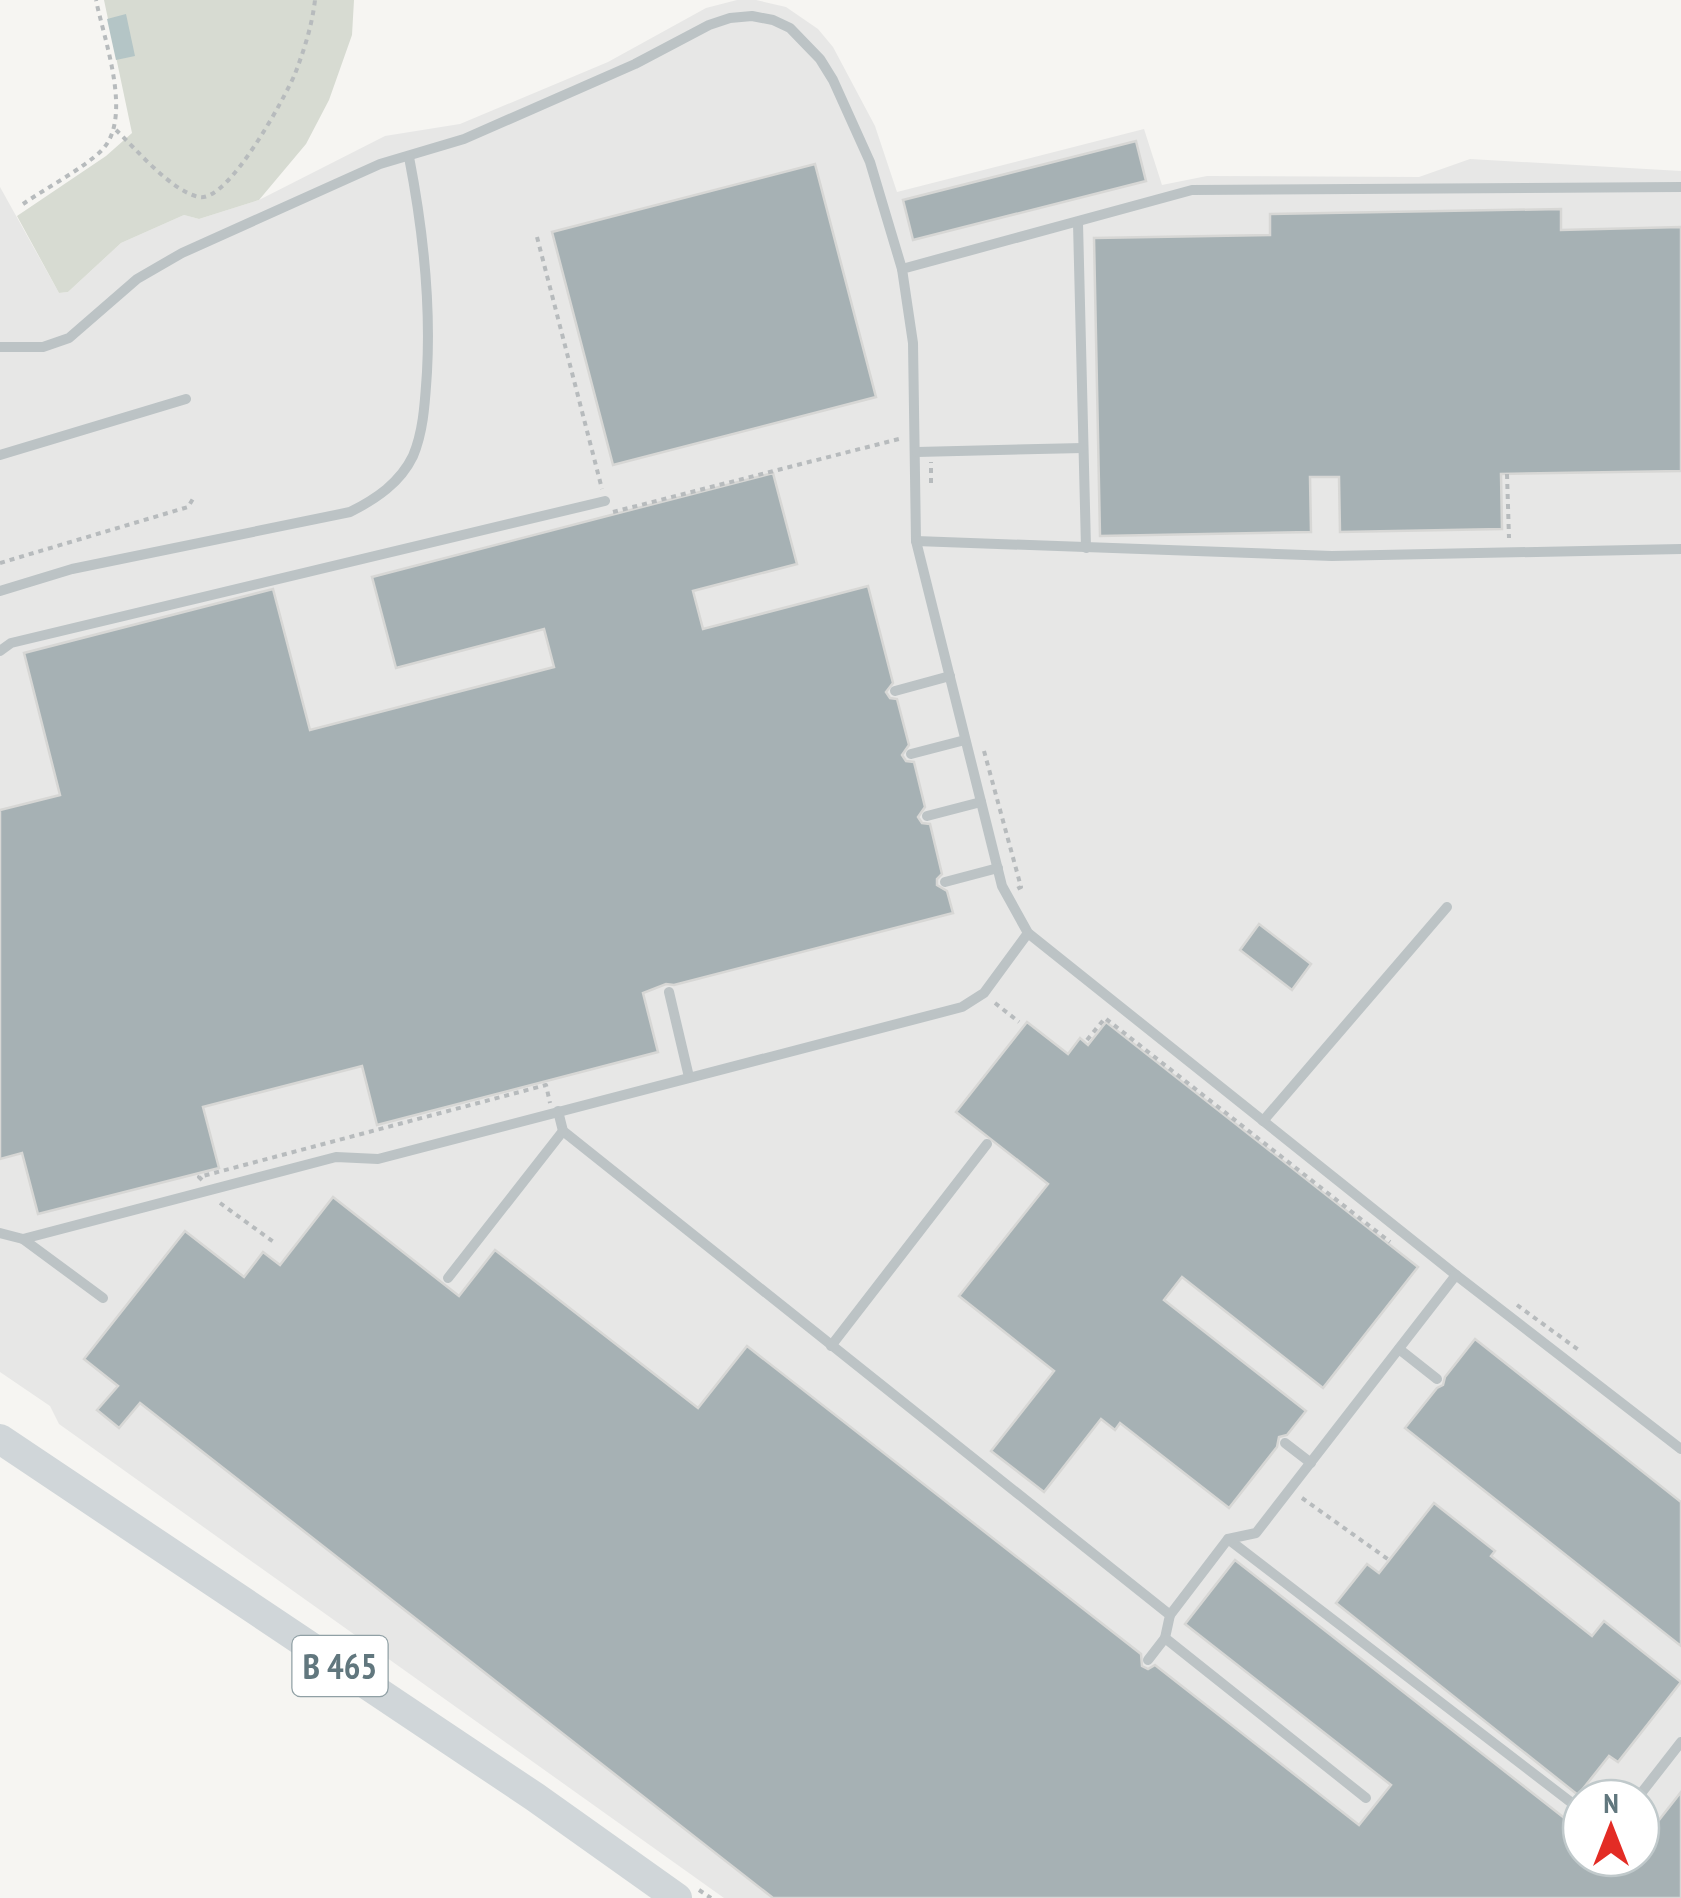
<svg xmlns="http://www.w3.org/2000/svg" width="1681" height="1898" font-family="'PT Sans Narrow',sans-serif">
  <rect width="100%" height="100%" fill="#f6f5f2"/>
  <path fill="#e7e7e6" fill-rule="evenodd" d="M 737,0 L 756,0 L 786,7 L 818,29 L 833,47 L 875,126 L 897,192 L 1144,129 L 1162,185 L 1207,176 L 1419,177 L 1470,159 L 1681,171 L 1681,1898 L 724,1898 L 59,1424 L 50,1406 L 0,1372 L 0,187 L 59,293 L 68,292 L 121,243 L 184,215 L 199,219 L 259,200 L 385,136 L 460,124 L 608,62 L 706,8 ZM 1581,1798 L 1641,1798 L 1641,1858 L 1581,1858 Z"/>
  <path fill="#d7dbd2" d="M 104,0 L 354,0 L 352,35 L 329,100 L 306,144 L 259,200 L 199,219 L 184,215 L 121,243 L 68,292 L 59,293 L 17,216 L 106,156 L 132,133 Z"/>
  <path fill="#b4c5c6" d="M 126,14 L 135,56 L 116,60 L 107,19 Z"/>
  <g fill="#a6b1b4" stroke="#d7d7d5" stroke-width="2.5">
    <path d="M 1136,141 L 1146,181 L 913,240 L 903,200 Z"/>
    <path d="M 815,164 L 876,397 L 613,465 L 552,232 Z"/>
    <path d="M 1561,209 L 1561,230 L 1681,227 L 1681,471 L 1501,474 L 1502,529 L 1340,532 L 1339,477 L 1310,477 L 1311,532 L 1100,536 L 1094,238 L 1270,235 L 1270,214 Z"/>
    <path d="M 773,473 L 797,564 L 693,591 L 703,629 L 868,586 L 893,683 L 886,692 L 890,698 L 897,699 L 909,745 L 902,755 L 906,761 L 914,762 L 925,807 L 918,817 L 922,823 L 930,824 L 942,874 L 937,879 L 937,885 L 947,891 L 953,913 L 674,985 L 666,984 L 643,993 L 658,1052 L 377,1125 L 362,1066 L 203,1107 L 219,1168 L 38,1214 L 22,1153 L 0,1159 L 0,810 L 60,795 L 24,653 L 273,589 L 310,730 L 554,667 L 544,629 L 396,668 L 372,577 Z"/>
    <path d="M 1259,924 L 1311,964 L 1292,990 L 1240,950 Z"/>
    <path d="M 1027,1022 L 1068,1054 L 1080,1038 L 1088,1045 L 1106,1022 L 1418,1267 L 1323,1388 L 1182,1277 L 1164,1300 L 1306,1411 L 1287,1435 L 1279,1437 L 1277,1447 L 1229,1508 L 1120,1423 L 1115,1430 L 1101,1419 L 1044,1492 L 991,1451 L 1054,1371 L 959,1296 L 1048,1184 L 956,1112 Z"/>
    <path d="M 333,1197 L 459,1296 L 495,1250 L 698,1408 L 747,1346 L 1141,1654 L 1142,1666 L 1148,1669 L 1155,1665 L 1359,1825 L 1391,1785 L 1185,1624 L 1235,1560 L 1581,1831 L 1581,1858 L 1616,1858 L 1624,1864 L 1629,1858 L 1641,1858 L 1641,1843 L 1681,1792 L 1681,1898 L 773,1898 L 140,1403 L 119,1428 L 97,1410 L 118,1386 L 84,1359 L 185,1231 L 244,1277 L 263,1252 L 280,1265 Z"/>
    <path d="M 1475,1339 L 1681,1502 L 1681,1646 L 1405,1428 L 1437,1388 L 1443,1385 L 1445,1377 Z"/>
    <path d="M 1434,1503 L 1495,1551 L 1491,1556 L 1592,1636 L 1604,1621 L 1681,1682 L 1618,1762 L 1609,1756 L 1578,1795 L 1336,1603 L 1367,1564 L 1379,1573 Z"/>
  </g>
  <g fill="none" stroke-linecap="round" stroke-linejoin="round">
    <g stroke="#b7bbbd" stroke-width="4" stroke-dasharray="5 5" stroke-linecap="butt">
      <path d="M 116,130 C 136,149 171,191 199,197 C 228,203 284,99 295,74 C 304,50 312,26 315,0"/>
      <path d="M 23,204 C 46,188 81,170 101,151 C 134,119 104,40 96,0"/>
      <path d="M 537,237 L 602,489"/>
      <path d="M 1507,474 L 1509,538"/>
      <path d="M 931,483 L 931,462"/>
      <path d="M 613,512 L 899,439"/>
      <path d="M 0,563 L 188,507 L 194,497"/>
      <path d="M 984,751 L 1021,887 L 1017,889"/>
      <path d="M 995,1003 L 1019,1022"/>
      <path d="M 1087,1040 L 1105,1018 L 1390,1242"/>
      <path d="M 202,1180 L 199,1177 L 546,1085 L 550,1103"/>
      <path d="M 220,1203 L 275,1243"/>
      <path d="M 1517,1305 L 1580,1351"/>
      <path d="M 1302,1498 L 1389,1560"/>
      <path d="M 699,1890 L 711,1898"/>
    </g>
    <g stroke="#bcc3c5" stroke-width="10">
      <path d="M 1681,187 L 1192,190 L 902,269 L 913,343 L 916,541 L 1002,886 L 1028,933 L 1456,1275 L 1681,1449"/>
      <path d="M 1078,223 L 1086,548"/>
      <path d="M 0,347 L 43,347 L 69,338 L 137,279 L 182,253 L 380,164 L 464,139 L 635,64 L 709,25 L 730,18 L 752,16 L 773,20 L 790,28 L 820,59 L 833,80 L 870,162 L 902,269"/>
      <path d="M 917,452 L 1083,448"/>
      <path d="M 0,455 L 186,399"/>
      <path d="M 916,541 L 1332,556 L 1681,549"/>
      <path d="M 0,591 L 72,569 L 350,512 C 376,499 400,483 413,456 C 424,430 425,400 427,372 C 431,299 423,229 409,157"/>
      <path d="M 0,651 L 11,643 L 605,501"/>
      <path d="M 895,691 L 950,676"/>
      <path d="M 911,754 L 965,740"/>
      <path d="M 927,816 L 981,802"/>
      <path d="M 945,882 L 998,868"/>
      <path d="M 669,992 L 689,1077"/>
      <path d="M 558,1111 L 563,1131 L 1170,1615 L 1165,1638 L 1366,1798"/>
      <path d="M 1263,1121 L 1447,907"/>
      <path d="M 0,1233 L 23,1239 L 336,1157 L 378,1159 L 962,1007 L 984,993 L 1028,933"/>
      <path d="M 23,1239 L 103,1298"/>
      <path d="M 448,1278 L 563,1131"/>
      <path d="M 831,1346 L 987,1144"/>
      <path d="M 1399,1349 L 1437,1379"/>
      <path d="M 1285,1443 L 1311,1463"/>
      <path d="M 1228,1539 L 1581,1810"/>
      <path d="M 1170,1615 L 1228,1539 L 1256,1533 L 1456,1275"/>
      <path d="M 1148,1660 L 1165,1638"/>
      <path d="M 1631,1798 L 1639,1796 L 1681,1742"/>
    </g>
    <path stroke="#d0d6d9" stroke-width="30" d="M 0,1439 L 535,1797 L 677,1898"/>
  </g>
  <g text-anchor="middle" dominant-baseline="central" stroke-width="10" stroke-linejoin="round" paint-order="stroke">
    <rect fill="#fff" stroke="#90a0a5" stroke-width="2.5" x="292.5" y="1636" width="95" height="60" rx="8"/>
    <g font-size="35" font-weight="bold" fill="#61777e">
      <text x="340" y="1666">B 465</text>
    </g>
  </g>
  <g transform="translate(1611 1828)"><circle r="48" fill="#ffffff" stroke="#c0c9cb" stroke-width="2.5"/>
  <path d="M0-8L18 38L0 25L-18 38Z" fill="#e32c25"/>
  <text y="-15" font-size="28" font-weight="bold" text-anchor="middle" fill="#61777e">N</text>
  </g>
</svg>
